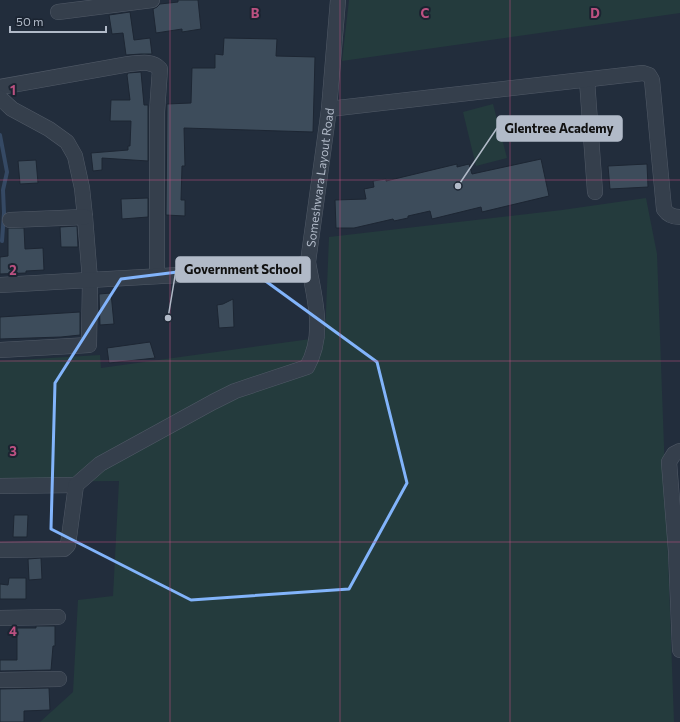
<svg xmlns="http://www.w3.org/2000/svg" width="680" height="722" font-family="Commissioner,sans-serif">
  <rect width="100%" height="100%" fill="#222d3c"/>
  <g fill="#243b3d">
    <path d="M 349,0 L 680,0 L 680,13 L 342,61 Z"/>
    <path d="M 493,104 L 507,158 L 476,166 L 463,112 Z"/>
    <path d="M 646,198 L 657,254 L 674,722 L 40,722 L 73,692 L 78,600 L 113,596 L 119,481 L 0,482 L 0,361 L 100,355 L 101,368 L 325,337 L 329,237 L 562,210 Z"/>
  </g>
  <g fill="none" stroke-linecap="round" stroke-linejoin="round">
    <path stroke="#354964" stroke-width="4" d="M 0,135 L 7,172 L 3,190 L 4,213 L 2,241"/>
  </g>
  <g fill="#3d4c5b" stroke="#1d2633">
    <path d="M 178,0 L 198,0 L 201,29 L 182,32 L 182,29 L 156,33 L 153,9 L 157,7 L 160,4 L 178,2 Z"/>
    <path d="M 130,12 L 134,40 L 150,38 L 152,54 L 141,54 L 126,55 L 123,33 L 112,34 L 109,15 Z"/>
    <path d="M 224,38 L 277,39 L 276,56 L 315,57 L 313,132 L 184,128 L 185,166 L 182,166 L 181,200 L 185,200 L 185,216 L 166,215 L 167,104 L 191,103 L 192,68 L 215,68 L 215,54 L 223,55 Z"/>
    <path d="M 141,72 L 144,105 L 148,105 L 148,161 L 102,158 L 102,170 L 93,171 L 91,153 L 128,150 L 128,146 L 130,146 L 131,121 L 110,121 L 111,100 L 130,100 L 127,75 L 128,73 Z"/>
    <path d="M 541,159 L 549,196 L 482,212 L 481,207 L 432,219 L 430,211 L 408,216 L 408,218 L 394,221 L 393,219 L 354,228 L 336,228 L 335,200 L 366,199 L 364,189 L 374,187 L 373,181 L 386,179 L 386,181 L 457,164 L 457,167 L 469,164 L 472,174 Z"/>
    <path d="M 36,160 L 38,183 L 20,184 L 18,161 Z"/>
    <path d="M 647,164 L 648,187 L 610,189 L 608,166 Z"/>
    <path d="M 148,198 L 148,217 L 122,219 L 121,199 Z"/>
    <path d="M 77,226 L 78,247 L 61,247 L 60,227 Z"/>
    <path d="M 8,228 L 24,228 L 25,249 L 43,248 L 44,270 L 26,271 L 26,273 L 0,274 L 0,257 L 8,256 Z"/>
    <path d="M 111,293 L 114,324 L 100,325 L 99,294 Z"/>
    <path d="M 233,299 L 234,327 L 219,328 L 217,305 L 223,304 Z"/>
    <path d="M 80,312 L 80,335 L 61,337 L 0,339 L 0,317 Z"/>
    <path d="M 150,342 L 155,358 L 109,363 L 107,348 Z"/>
    <path d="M 14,515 L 28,515 L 27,537 L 13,537 Z"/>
    <path d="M 41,558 L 42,579 L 29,580 L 28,559 Z"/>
    <path d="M 9,578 L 26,578 L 26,599 L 0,599 L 0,584 L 8,585 Z"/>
    <path d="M 36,626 L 55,626 L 55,646 L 53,646 L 51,670 L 0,671 L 0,660 L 17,660 L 17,628 L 36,628 Z"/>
    <path d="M 49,688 L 50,710 L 24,711 L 24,722 L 0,722 L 0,689 Z"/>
  </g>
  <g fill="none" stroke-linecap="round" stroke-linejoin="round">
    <defs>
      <g id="minor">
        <path d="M 58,12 L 152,0"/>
        <path d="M 587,80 L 595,192"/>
        <path d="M 0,87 L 129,64 C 140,63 152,60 160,69 L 157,112 L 157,276"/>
        <path d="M 0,98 L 12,109 L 49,129 L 67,142 L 75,156 L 82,188 L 85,217 L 90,280 L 89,345 L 0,350"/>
        <path d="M 329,109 L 643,73 L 649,75 L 652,80 L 664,209 C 668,215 672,217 680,217"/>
        <path d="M 10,220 L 85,217"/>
        <path id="s1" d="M 0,285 L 289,269 L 308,262 L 329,109 L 338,0"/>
        <path d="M 680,451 L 674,454 L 669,462 L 676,551 L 680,650"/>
        <path d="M 0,486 L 76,485"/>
        <path d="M 0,550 L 64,549 L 68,545 L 76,485 L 100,464 L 213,402 L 235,391 L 307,367 C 326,334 314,297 308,262"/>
        <path d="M 0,618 L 58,617"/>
        <path d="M 0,680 L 59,679"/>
      </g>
    </defs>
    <use href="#minor" stroke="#515a67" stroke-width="16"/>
    <use href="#minor" stroke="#353f4c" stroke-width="15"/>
  </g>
  <path fill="none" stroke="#82b4fb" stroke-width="3" stroke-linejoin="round" d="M 242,264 L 377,362 L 407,483 L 349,589 L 191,600 L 51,529 L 55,383 L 121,279 Z"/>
  <path fill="none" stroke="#bc5181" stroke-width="1" stroke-opacity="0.55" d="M 170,0 L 170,722M 340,0 L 340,722M 510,0 L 510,722M 0,180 L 680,180M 0,361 L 680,361M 0,542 L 680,542"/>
  <g text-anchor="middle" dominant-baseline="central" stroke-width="4" stroke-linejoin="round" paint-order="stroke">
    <g font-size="12" fill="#b1bac8" stroke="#1b2431">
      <text stroke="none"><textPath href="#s1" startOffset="395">Someshwara Layout Road</textPath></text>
    </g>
  </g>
  <g font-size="13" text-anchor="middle" font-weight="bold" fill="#bc5181" stroke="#1b2431" stroke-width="4" stroke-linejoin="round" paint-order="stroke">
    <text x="255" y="18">B</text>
    <text x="425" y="18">C</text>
    <text x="595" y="18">D</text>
    <text x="13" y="95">1</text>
    <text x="13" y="275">2</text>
    <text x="13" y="456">3</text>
    <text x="13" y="636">4</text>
  </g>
  <path fill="none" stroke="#b1bac8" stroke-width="1.5" d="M458 186L497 128M168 318L176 270"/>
  <g fill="#b1bac8" stroke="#1b2431" stroke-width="1.5">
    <circle cx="458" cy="186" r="4"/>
    <circle cx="168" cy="318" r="4"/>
  </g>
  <g fill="#b1bac8" stroke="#b1bac8" stroke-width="1.5">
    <rect x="497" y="116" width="125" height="25" rx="4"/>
    <rect x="176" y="257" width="134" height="25" rx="4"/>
  </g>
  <g font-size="13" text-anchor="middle" font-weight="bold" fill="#111">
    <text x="559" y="133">Glentree Academy</text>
    <text x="243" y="274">Government School</text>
  </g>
  <path d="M10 26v6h96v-6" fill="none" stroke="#b1bac8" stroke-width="2"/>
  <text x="16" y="26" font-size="12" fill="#b1bac8" stroke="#1b2431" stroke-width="3" paint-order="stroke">50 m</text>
</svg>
